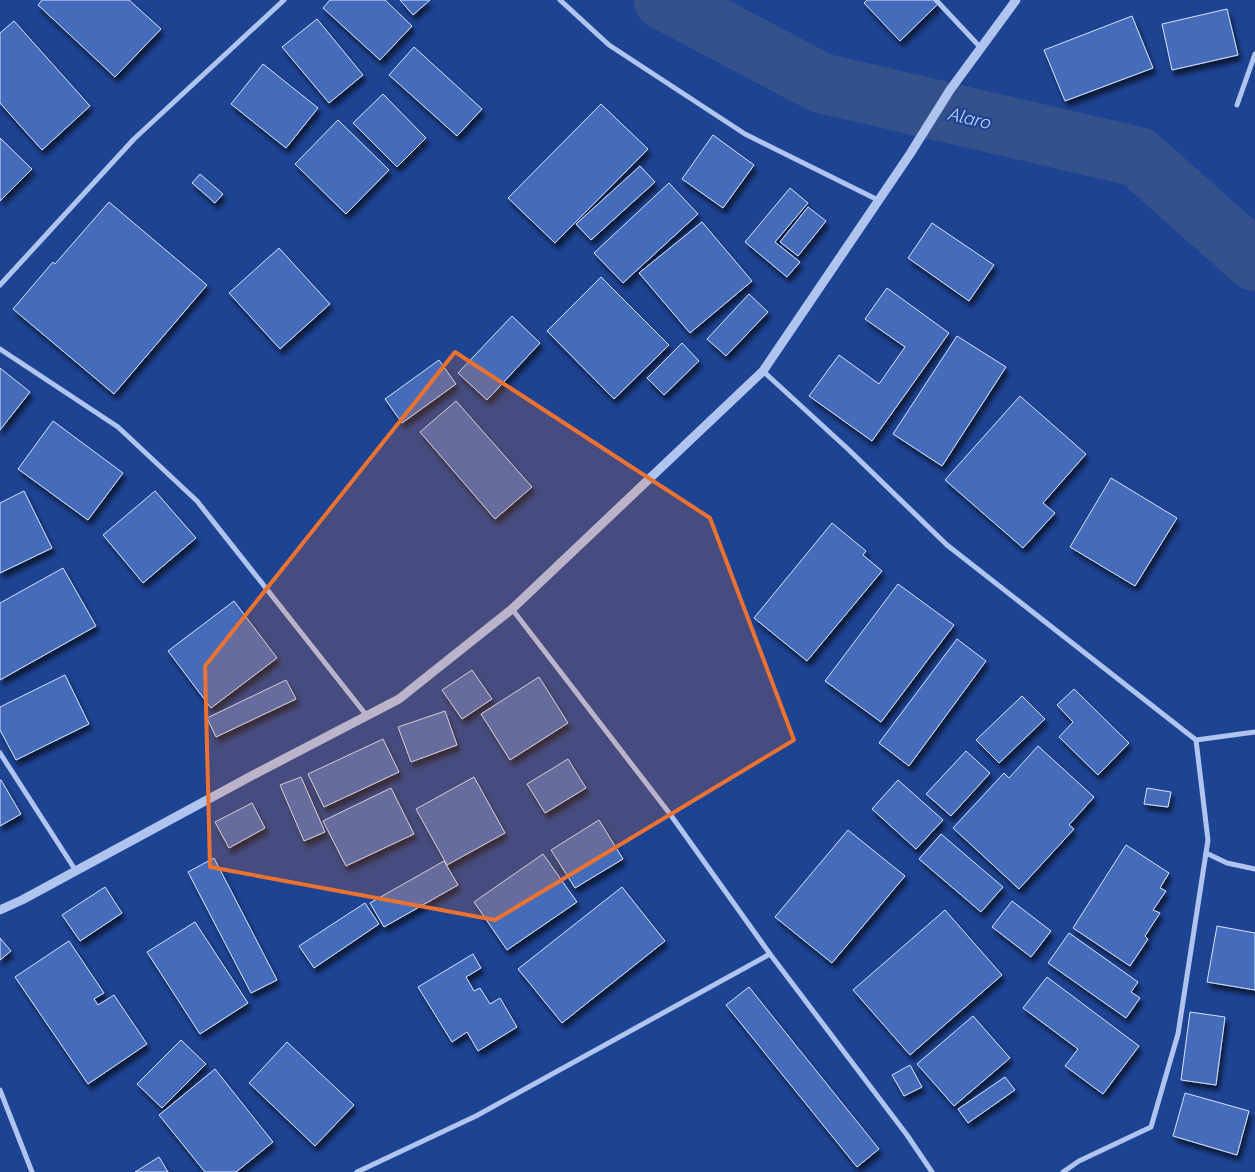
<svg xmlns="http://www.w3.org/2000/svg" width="1255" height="1172" font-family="Raleway,sans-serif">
  <defs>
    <filter id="shadow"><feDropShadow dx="3" dy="5.5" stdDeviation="2.5" flood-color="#0009"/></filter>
  </defs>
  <rect width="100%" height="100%" fill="#1d4393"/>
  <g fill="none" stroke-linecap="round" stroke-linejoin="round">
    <path stroke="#35518c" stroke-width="60" d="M 664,0 L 821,83 L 1138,157 L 1255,261"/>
  </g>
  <g fill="#456cba" stroke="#d5e2fa" filter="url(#shadow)">
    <path d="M 42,0 L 129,0 L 161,29 L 115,77 L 38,5 Z"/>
    <path d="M 330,0 L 385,0 L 412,26 L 380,60 L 323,8 Z"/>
    <path d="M 400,0 L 430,0 L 413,15 Z"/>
    <path d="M 867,0 L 935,0 L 938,4 L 900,41 L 864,3 Z"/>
    <path d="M 1227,9 L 1238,55 L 1172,70 L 1162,24 Z"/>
    <path d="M 1132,16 L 1153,68 L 1065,101 L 1044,50 Z"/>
    <path d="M 317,19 L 363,75 L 329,103 L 282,47 Z"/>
    <path d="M 14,21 L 90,106 L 42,150 L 0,103 L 0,33 Z"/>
    <path d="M 414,47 L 482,109 L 457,136 L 389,75 Z"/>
    <path d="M 263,64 L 318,108 L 286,148 L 231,104 Z"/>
    <path d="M 383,94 L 426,138 L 397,167 L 353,123 Z"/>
    <path d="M 601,104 L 648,149 L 555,243 L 508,198 Z"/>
    <path d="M 338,120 L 389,170 L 346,214 L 295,164 Z"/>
    <path d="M 713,135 L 754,165 L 723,208 L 682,179 Z"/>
    <path d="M 0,138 L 32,169 L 0,201 Z"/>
    <path d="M 640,166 L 655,182 L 591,240 L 576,224 Z"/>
    <path d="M 200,174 L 223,194 L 215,203 L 192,183 Z"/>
    <path d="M 669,183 L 698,214 L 623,283 L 594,253 Z"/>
    <path d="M 790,188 L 808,203 L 775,242 L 800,262 L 787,277 L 745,242 Z"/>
    <path d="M 109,202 L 207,285 L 114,394 L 13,309 L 53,262 L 55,264 Z"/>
    <path d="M 808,207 L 826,221 L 798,256 L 780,242 Z"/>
    <path d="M 702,222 L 752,281 L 690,333 L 639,273 Z"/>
    <path d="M 932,223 L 994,265 L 969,301 L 908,258 Z"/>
    <path d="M 279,248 L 330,304 L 280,349 L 229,293 Z"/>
    <path d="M 601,277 L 669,345 L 614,399 L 547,331 Z"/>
    <path d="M 887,288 L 949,333 L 872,441 L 809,396 L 839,355 L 879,384 L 905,347 L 865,319 Z"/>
    <path d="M 749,294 L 768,312 L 726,356 L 707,339 Z"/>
    <path d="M 512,316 L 540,343 L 487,400 L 458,373 Z"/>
    <path d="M 957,336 L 1006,367 L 942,466 L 893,434 Z"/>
    <path d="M 682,343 L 699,361 L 664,395 L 647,378 Z"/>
    <path d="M 439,360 L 456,384 L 402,423 L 385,399 Z"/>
    <path d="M 0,368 L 30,392 L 0,430 Z"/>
    <path d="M 1020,396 L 1086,454 L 1043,503 L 1055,513 L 1023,548 L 945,480 Z"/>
    <path d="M 456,401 L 532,487 L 495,519 L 420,432 Z"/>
    <path d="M 53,421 L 123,473 L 88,520 L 18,469 Z"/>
    <path d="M 1111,478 L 1177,518 L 1135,586 L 1070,547 Z"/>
    <path d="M 24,491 L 52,548 L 0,573 L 0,503 Z"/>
    <path d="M 155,491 L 196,538 L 143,583 L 103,535 Z"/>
    <path d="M 832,523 L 866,551 L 863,555 L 882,571 L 807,661 L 754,618 Z"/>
    <path d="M 63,568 L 96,626 L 0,680 L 0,603 Z"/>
    <path d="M 898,584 L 954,625 L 881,722 L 825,681 Z"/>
    <path d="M 234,601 L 277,658 L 211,708 L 168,651 Z"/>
    <path d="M 957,639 L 986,661 L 909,766 L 879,743 Z"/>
    <path d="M 472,670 L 492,699 L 462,719 L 442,690 Z"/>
    <path d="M 65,675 L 89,724 L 16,760 L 0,730 L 0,707 Z"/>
    <path d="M 539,677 L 568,723 L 510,760 L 481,714 Z"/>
    <path d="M 286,680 L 296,699 L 216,737 L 207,718 Z"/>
    <path d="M 1074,689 L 1129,743 L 1098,775 L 1059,737 L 1073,722 L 1057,705 Z"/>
    <path d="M 1022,696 L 1045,719 L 999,763 L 976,740 Z"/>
    <path d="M 445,711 L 457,745 L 411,762 L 398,727 Z"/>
    <path d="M 383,739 L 399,772 L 324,807 L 308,774 Z"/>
    <path d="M 1038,746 L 1094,797 L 1069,825 L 1074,829 L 1019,889 L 953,828 L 1004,773 L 1009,778 Z"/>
    <path d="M 966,751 L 990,773 L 951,816 L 926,794 Z"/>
    <path d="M 568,759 L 586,788 L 545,813 L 527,784 Z"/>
    <path d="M 301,777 L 325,832 L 304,841 L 280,785 Z"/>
    <path d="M 474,777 L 505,833 L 447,865 L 416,809 Z"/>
    <path d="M 0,780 L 1,780 L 21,814 L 0,826 Z"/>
    <path d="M 898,780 L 943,820 L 916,849 L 872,809 Z"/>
    <path d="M 391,788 L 414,834 L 346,866 L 323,821 Z"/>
    <path d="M 1147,788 L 1171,792 L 1168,807 L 1144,804 Z"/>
    <path d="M 252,803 L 265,828 L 229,848 L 215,822 Z"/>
    <path d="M 599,820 L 623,859 L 575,888 L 551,850 Z"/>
    <path d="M 848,830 L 905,876 L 832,963 L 775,917 Z"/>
    <path d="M 941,834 L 1003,887 L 981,912 L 919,859 Z"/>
    <path d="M 1126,845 L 1169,873 L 1160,888 L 1166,891 L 1153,910 L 1160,913 L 1145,936 L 1148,939 L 1130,966 L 1073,928 Z"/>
    <path d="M 543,854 L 577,902 L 507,950 L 474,902 Z"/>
    <path d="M 214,858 L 277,980 L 251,993 L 188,872 Z"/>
    <path d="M 444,861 L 458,885 L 384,927 L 370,903 Z"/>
    <path d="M 105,887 L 122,913 L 80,941 L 62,915 Z"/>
    <path d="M 622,887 L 665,941 L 562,1023 L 518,969 Z"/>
    <path d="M 1012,901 L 1051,931 L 1031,957 L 992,927 Z"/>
    <path d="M 365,903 L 379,924 L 314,968 L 299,946 Z"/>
    <path d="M 945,910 L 1002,975 L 910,1055 L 853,990 Z"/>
    <path d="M 195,922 L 248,1003 L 200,1034 L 147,952 Z"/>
    <path d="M 1217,926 L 1255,933 L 1255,990 L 1207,982 Z"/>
    <path d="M 1069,933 L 1138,982 L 1131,992 L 1140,998 L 1126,1018 L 1048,963 Z"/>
    <path d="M 0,938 L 11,951 L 0,960 Z"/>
    <path d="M 69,941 L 104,993 L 94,999 L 98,1005 L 114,995 L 147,1044 L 88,1084 L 15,977 Z"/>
    <path d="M 473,954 L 481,968 L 466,977 L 474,991 L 480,988 L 490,1004 L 500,998 L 517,1027 L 478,1051 L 467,1032 L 452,1042 L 418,987 Z"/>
    <path d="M 1047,977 L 1139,1046 L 1103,1094 L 1065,1066 L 1078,1049 L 1023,1008 Z"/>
    <path d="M 749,987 L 879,1149 L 857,1167 L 726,1005 Z"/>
    <path d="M 1190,1012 L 1225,1017 L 1216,1085 L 1181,1080 Z"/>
    <path d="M 973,1016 L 1010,1058 L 954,1106 L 917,1064 Z"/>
    <path d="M 181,1040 L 206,1064 L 162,1108 L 137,1084 Z"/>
    <path d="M 287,1042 L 354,1105 L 315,1146 L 249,1083 Z"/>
    <path d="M 910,1065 L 922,1087 L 904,1096 L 892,1075 Z"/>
    <path d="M 215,1069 L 273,1142 L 236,1172 L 205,1172 L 159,1115 Z"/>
    <path d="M 1005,1077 L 1015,1090 L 968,1123 L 958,1109 Z"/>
    <path d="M 1185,1093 L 1249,1111 L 1237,1155 L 1173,1136 Z"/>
    <path d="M 159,1157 L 168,1172 L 135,1172 Z"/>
  </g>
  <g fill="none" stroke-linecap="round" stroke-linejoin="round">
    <g stroke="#afc4ef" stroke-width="5">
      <path d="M 560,0 L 609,45 L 745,134 L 878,200"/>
      <path d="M 936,0 L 981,48"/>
      <path d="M 1237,105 L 1255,54"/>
      <path d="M 0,285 L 134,139 L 284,0"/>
      <path d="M 0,349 L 118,427 L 197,501 L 367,716"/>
      <path d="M 763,371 L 849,450 L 947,545 L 1196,740 L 1208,840 L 1178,1034 L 1151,1127 L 1079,1161 L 1063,1172"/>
      <path d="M 512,609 L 670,814 L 770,954 L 907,1135 L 932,1172"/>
      <path d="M 1196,740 L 1255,732"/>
      <path d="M 0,753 L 76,871"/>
      <path d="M 1206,853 L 1227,863 L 1255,869"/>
      <path d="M 0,1090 L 32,1172"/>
      <path d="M 357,1172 L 476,1116 L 770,954"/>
    </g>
    <path stroke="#afc4ef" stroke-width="9" d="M 0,910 L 22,900 L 255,774 L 399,699 L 512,609 L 763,371 L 910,154 L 950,90 L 1016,0"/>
  </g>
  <path fill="#eb7230" fill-opacity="0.2" stroke="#eb7230" stroke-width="4" stroke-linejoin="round" d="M 455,352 L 710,518 L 794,740 L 495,920 L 210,867 L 205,666 Z"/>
  <g text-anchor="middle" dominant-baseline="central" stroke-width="4.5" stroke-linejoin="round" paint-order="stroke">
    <g font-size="18" font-style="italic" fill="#bbcff5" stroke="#1d4393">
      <text transform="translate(970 118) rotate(13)">Alaro</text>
    </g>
  </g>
</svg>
